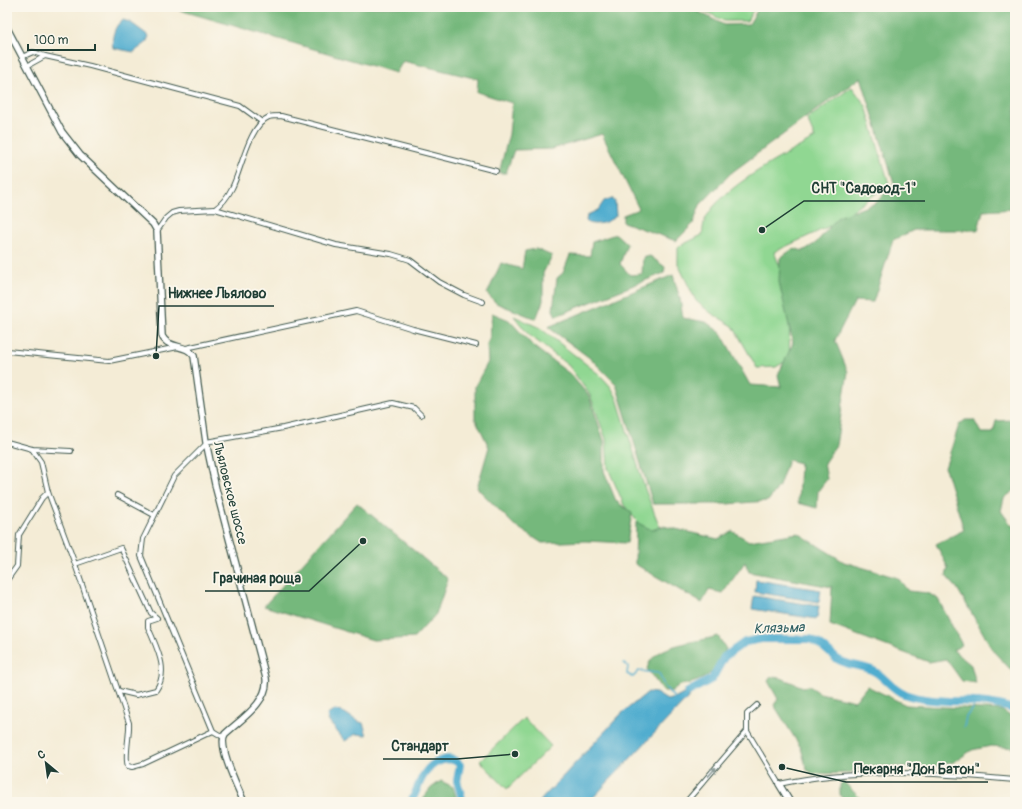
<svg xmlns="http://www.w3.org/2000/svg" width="1022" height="809" font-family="Pangolin,sans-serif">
  <rect width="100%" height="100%" fill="#fbf7ec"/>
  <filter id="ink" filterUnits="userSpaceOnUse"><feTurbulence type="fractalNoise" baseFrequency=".025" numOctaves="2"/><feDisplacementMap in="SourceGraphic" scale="8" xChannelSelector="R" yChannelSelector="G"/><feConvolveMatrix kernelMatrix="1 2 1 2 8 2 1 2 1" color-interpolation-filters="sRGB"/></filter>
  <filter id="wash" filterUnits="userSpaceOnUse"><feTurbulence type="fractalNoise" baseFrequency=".012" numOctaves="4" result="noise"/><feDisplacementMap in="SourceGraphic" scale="16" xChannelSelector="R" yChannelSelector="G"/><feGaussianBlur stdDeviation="0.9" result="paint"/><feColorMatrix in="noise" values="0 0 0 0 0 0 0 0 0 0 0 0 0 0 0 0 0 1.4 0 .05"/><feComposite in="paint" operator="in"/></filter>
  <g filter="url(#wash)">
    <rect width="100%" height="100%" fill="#f4ecd6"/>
    <g fill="#90d792" stroke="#588a63">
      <path d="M 697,7 L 755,7 L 747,21 L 724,21 Z"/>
      <path d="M 852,87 L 866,106 L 889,184 L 832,225 L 774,252 C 788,283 791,325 789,359 L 776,367 L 757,368 L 733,326 L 711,313 L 696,301 L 678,264 L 678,247 L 702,235 C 703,230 703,224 705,220 C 720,187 784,156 815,138 L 807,119 Z"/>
      <path d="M 514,316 L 540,328 L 600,375 L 611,387 L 617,398 L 645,489 L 661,530 L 649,536 L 624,505 L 608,468 L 606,439 L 590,395 L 569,366 L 528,334 Z"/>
      <path d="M 524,718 L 551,746 L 507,789 L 480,761 Z"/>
    </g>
    <g fill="#74b87c" stroke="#4a7a58">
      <path d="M 169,7 L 690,7 L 724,25 L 749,24 L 759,7 L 1015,7 L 1015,209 L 983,211 L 978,230 L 914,230 L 893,240 L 873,302 L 855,301 L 835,340 L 848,372 L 836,445 L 824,463 L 827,479 L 818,491 L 817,508 L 798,503 L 800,463 L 788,460 L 779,486 L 768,501 L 727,504 L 653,504 L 616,384 L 591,359 L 548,327 L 673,275 L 680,299 L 683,318 L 706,322 L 721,333 L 750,385 L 781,387 L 778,375 L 793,343 L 779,282 L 780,258 L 794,248 L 803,251 L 816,243 L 838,217 L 876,203 L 894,183 L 861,77 L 731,173 L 700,205 L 693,224 L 676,241 L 623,222 L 623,215 L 639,209 L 602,134 L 552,149 L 514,150 L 506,173 L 499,173 L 509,134 L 512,103 L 477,92 L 478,79 L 403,61 L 396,73 Z"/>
      <path d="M 616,234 L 627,244 L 620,264 L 630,275 L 642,274 L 643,258 L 650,256 L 665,267 L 664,273 L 556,316 L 553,310 L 557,278 L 563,273 L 570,255 L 590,256 L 592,242 Z"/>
      <path d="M 536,249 L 552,256 L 543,273 L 543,301 L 536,319 L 496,303 L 487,294 L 501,263 L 522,269 L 525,251 Z"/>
      <path d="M 492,313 L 509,320 L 534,347 L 570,374 L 589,396 L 604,441 L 604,471 L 616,501 L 632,513 L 627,543 L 585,541 L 542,543 L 514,525 L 477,488 L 489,447 L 475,418 L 475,386 L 488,362 L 487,345 L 490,336 Z"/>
      <path d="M 965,420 L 974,420 L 981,433 L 993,433 L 996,421 L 1011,420 L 1015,422 L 1015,490 L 1004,498 L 1001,511 L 1012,526 L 1015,526 L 1015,674 L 994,652 L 957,588 L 946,576 L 948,568 L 936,544 L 964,530 L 945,468 L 959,425 Z"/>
      <path d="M 357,503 L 448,579 L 436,614 L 414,638 L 373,640 L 264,606 Z"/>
      <path d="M 636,522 L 652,530 L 663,526 L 718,539 L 732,531 L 749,541 L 798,533 L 844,562 L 898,578 L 908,591 L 928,593 L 938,599 L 962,645 L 953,650 L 971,665 L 976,683 L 962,681 L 946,659 L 929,662 L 830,625 L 832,587 L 749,572 L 745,562 L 723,593 L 709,590 L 702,603 L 635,564 Z"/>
      <path d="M 718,636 L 726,649 C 717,666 713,676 694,682 C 684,686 681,682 672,691 L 663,691 L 647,669 C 653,643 696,643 718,636 Z"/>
      <path d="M 771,677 L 781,678 L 803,687 L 809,686 L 820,693 L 855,701 L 867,686 L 906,705 L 1001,710 L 1015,719 L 1015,748 L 991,746 L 972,750 L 954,762 L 930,767 L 869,766 L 847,773 L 814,774 L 807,770 L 801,748 L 774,705 L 778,699 L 768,681 Z"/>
      <path d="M 441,781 L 453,787 L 457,800 L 455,802 L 424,802 L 424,797 L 431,788 Z"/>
      <path d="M 843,781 L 859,797 L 860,802 L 844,802 L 840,794 L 840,785 Z"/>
    </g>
    <g fill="#51adcf" stroke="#387582">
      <path d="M 123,20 L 130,22 L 149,36 L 146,43 L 134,52 L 113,48 C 111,39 114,25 123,20 Z"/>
      <path d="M 612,198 L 615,202 L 616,216 C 608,222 598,226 588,223 L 586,221 L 587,215 L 598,210 L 604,201 Z"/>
      <path d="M 756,580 L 821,590 L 819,602 L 755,592 Z"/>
      <path d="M 754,596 L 819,606 L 817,619 L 752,609 Z"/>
      <path d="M 697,686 L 687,699 L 589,802 L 539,802 L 621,714 L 648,692 L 656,693 L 667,700 L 678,697 Z"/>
      <path d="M 335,710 C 349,712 351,720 363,723 L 367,735 L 356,734 L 345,741 L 329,722 L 327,715 Z"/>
    </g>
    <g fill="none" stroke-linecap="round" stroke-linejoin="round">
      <g stroke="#51adcf" stroke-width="1.5">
        <path d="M 624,663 L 628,666 L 627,674 L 633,677 L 639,671 L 659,673 L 664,686 L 675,699"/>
        <path d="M 964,727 L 966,717 L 977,702"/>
      </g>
      <g stroke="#51adcf" stroke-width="8">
        <path d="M 688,692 L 712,679 L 724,657 L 745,642 L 761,639 L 810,639 C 821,643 828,652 837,659 C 849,667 866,665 877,673 C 887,680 893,690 904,694 C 940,707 978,695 1015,710"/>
        <path d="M 411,802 C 416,793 419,781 425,773 C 432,762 451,753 460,765 L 457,781 L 463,802"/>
      </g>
    </g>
  </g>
  <g filter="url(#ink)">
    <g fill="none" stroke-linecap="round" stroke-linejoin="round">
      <defs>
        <g id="minor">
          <path d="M 22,57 L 33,52 L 45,56"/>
          <path d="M 27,66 L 45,56 L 90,66 L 240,106 L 262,122"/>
          <path d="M 215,209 C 222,204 228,196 232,188 C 241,171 249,125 269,117 C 272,116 277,116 281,116 L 496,171"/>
          <path d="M 157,231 L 166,218 L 172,213 L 179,211 L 215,209 L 336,245 L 391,254 L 401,257 L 410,260 L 439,282 L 464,295 L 483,302"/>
          <path d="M 186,348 L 356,311 L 413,329 L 476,345"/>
          <path d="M 7,351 L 109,361 L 178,347"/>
          <path d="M 7,442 L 32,449 L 71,451"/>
          <path d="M 206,442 L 283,428 L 393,403 L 414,408 L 421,415"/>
          <path d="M 206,444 L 174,476 L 143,539 L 141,556 L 213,731 L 223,737"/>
          <path d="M 32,449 L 41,462 L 48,492 L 75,564 L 121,548 L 151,613 L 157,618 L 148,621 L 148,627 C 156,647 170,670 156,690 L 136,695 L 119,691"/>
          <path d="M 117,495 L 154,515"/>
          <path d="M 75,564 L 129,723 C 130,734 124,758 128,766 L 132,767 L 143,764 L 213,731"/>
          <path d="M 7,580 L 17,566 L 19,535 L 42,498 L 48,492"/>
          <path d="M 757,705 L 747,714 L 747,731 L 779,784 C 856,767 938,773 1015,780"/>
          <path d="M 686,802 L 747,731"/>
        </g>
        <g id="tertiary">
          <path d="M 7,28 L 62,132 L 80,155 L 153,224 L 157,231 L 162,336 C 169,350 186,343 194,356 L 206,442 L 216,489 L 266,678 C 269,702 241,719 225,734 C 217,746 238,788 244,802"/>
          <path d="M 779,784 L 790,802"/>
        </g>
      </defs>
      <use href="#minor" stroke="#3f574c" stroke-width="6"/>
      <use href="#tertiary" stroke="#3f574c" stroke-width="8"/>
      <use href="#minor" stroke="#fff" stroke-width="4"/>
      <use href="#tertiary" stroke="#fff" stroke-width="5.5"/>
    </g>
    <defs><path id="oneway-shaft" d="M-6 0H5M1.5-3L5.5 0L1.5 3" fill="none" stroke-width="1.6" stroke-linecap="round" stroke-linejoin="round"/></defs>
    <use stroke="#8f9e9a" href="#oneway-shaft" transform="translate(712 772) rotate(-49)"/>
  </g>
  <g text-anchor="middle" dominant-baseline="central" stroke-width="3.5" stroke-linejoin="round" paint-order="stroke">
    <g font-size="13" fill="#1f3d34" stroke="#fbf7ec">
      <text transform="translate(230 493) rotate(76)">Льяловское шоссе</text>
    </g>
    <g font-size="14" font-style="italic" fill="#2e5f62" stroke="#fbf7ec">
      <text transform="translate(779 628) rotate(-2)">Клязьма</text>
    </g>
  </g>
  <path fill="none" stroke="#1f3d34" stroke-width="1.5" d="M762 230L804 201H925M156 356L159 306H274M363 541L309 591H205M515 754L457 759H383M782 767L846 782H988"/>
  <g fill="#1f3d34" stroke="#fbf7ec" stroke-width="1.5">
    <circle cx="762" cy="230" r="4"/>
    <circle cx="156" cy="356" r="4"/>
    <circle cx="363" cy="541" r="4"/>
    <circle cx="515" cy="754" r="4"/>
    <circle cx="782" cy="767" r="4"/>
  </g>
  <g font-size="14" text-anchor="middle" font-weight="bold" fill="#1f3d34" stroke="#fbf7ec" stroke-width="3.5" stroke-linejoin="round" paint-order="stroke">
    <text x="864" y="193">СНТ "Садовод-1"</text>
    <text x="217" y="298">Нижнее Льялово</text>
    <text x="257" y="583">Грачиная роща</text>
    <text x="420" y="751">Стандарт</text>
    <text x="917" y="774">Пекарня "Дон Батон"</text>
  </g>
  <rect width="1022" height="809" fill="none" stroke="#fbf7ec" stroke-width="24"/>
  <g transform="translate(46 763) rotate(331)" stroke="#fbf7ec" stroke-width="3" paint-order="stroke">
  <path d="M0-3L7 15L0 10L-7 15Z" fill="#1f3d34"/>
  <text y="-6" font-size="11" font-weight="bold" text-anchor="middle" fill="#1f3d34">С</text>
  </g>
  <path d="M28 44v6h67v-6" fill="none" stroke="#1f3d34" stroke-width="2"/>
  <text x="34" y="44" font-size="12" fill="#1f3d34" stroke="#fbf7ec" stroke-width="3" paint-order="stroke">100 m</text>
</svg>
